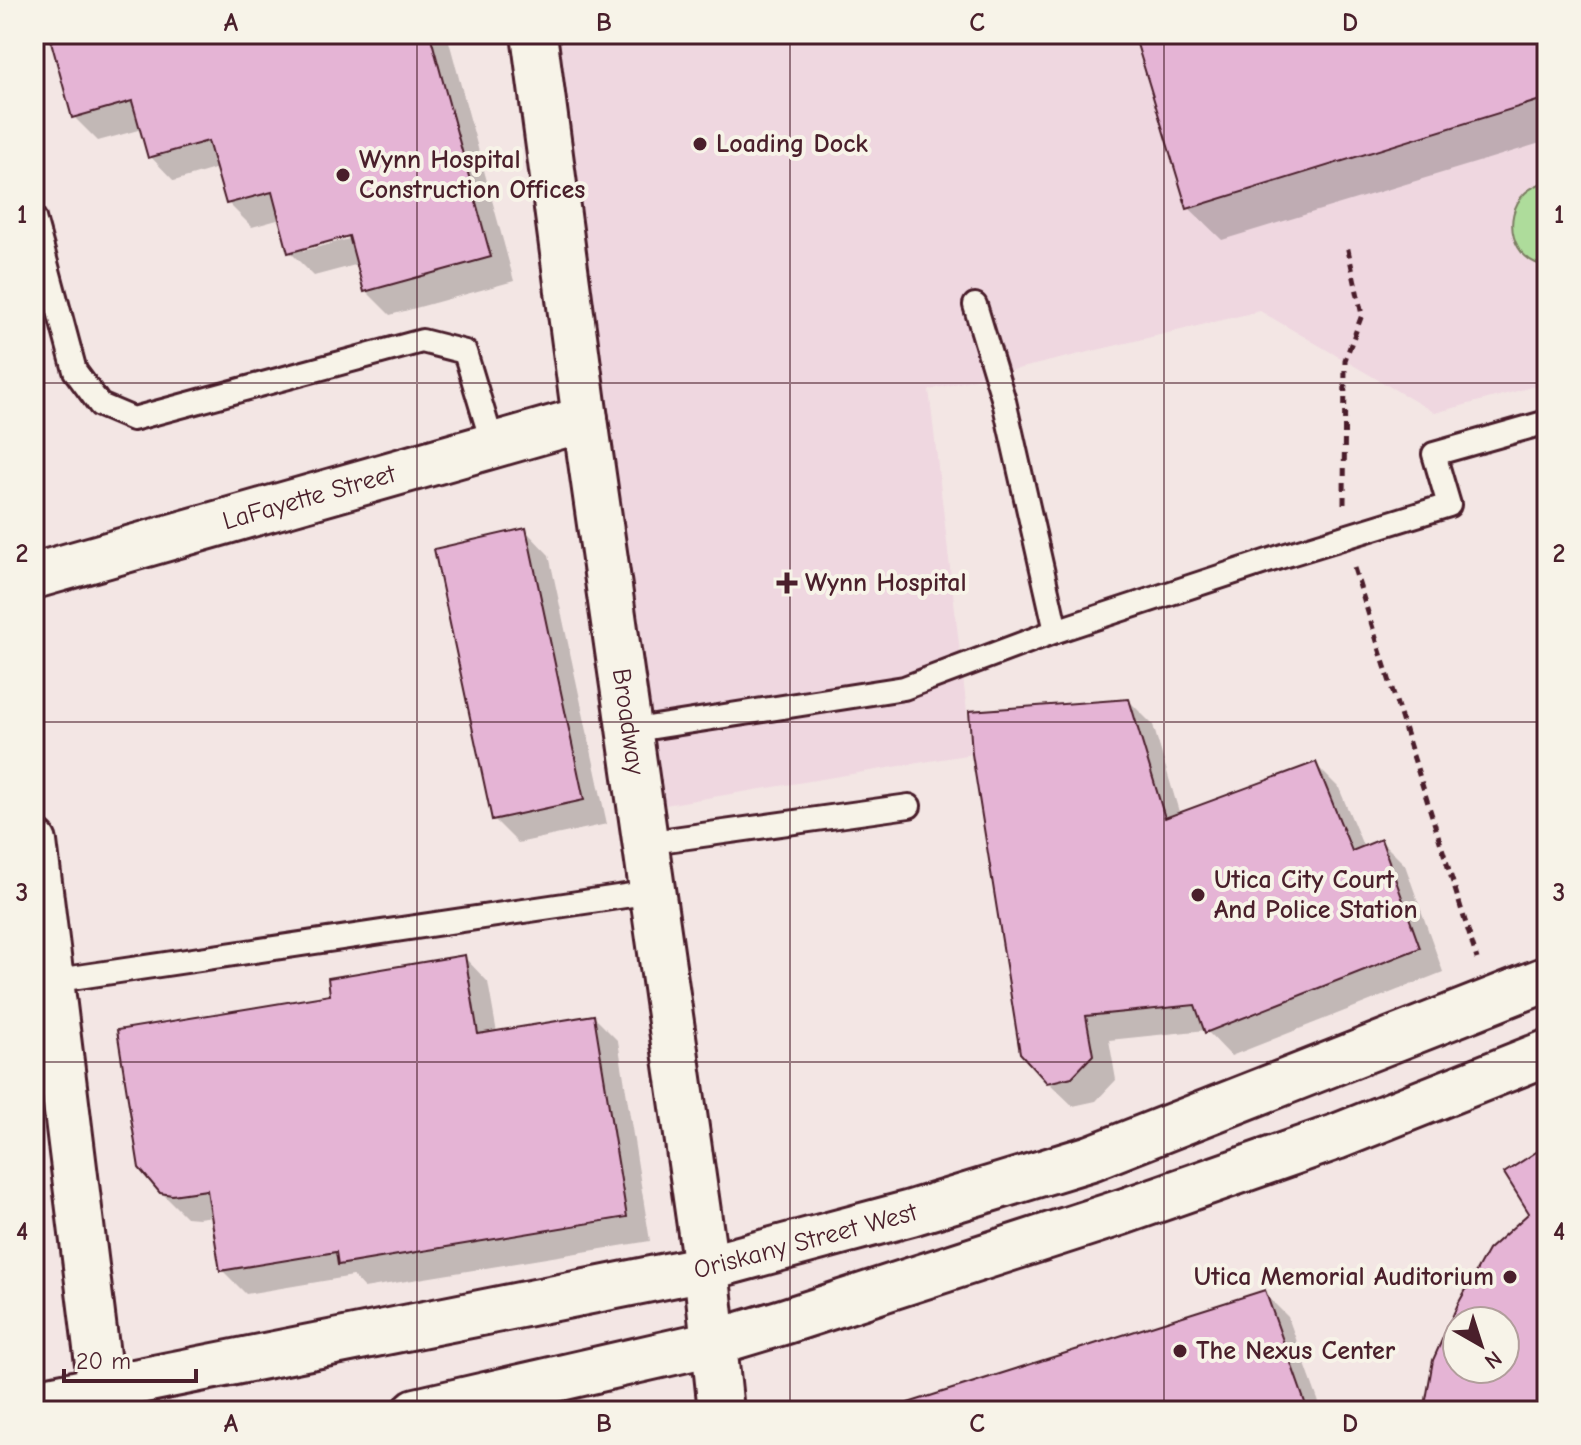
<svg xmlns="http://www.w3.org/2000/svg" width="1581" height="1445" font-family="'Comic Neue',sans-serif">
  <rect width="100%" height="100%" fill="#f3e6e4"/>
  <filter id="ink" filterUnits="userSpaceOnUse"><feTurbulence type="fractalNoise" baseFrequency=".0125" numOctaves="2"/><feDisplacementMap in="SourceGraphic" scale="16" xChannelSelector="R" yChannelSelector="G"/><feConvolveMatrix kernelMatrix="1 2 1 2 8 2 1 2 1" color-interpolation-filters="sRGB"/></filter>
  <g filter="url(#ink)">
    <path fill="#efd7e0" d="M 548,34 L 1547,34 L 1547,383 L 1435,413 L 1260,311 L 929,390 L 972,754 L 653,807 Z"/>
    <path fill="#aedc9b" stroke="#7c7e63" stroke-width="2" d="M 1547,181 L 1547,266 C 1512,262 1501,217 1525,193 C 1531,187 1539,184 1547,181 Z"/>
    <g fill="#0003" fill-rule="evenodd">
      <path d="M 51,34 L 447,34 L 514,281 L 390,315 L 366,291 L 359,264 L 314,276 L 290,252 L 281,219 L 252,227 L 228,203 L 218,168 L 174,181 L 150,156 L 142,129 L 98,141 L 74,117 ZM 359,232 L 360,236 L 303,251 L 303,247 Z"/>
      <path d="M 1136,34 L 1547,34 L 1547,141 L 1222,240 L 1189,208 Z"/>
      <path d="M 525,530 L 549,555 L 607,824 L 518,843 L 494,819 Z"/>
      <path d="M 1129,701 L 1153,725 L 1180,815 L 1315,764 L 1339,788 L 1364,848 L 1381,841 L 1405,865 L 1443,972 L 1231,1056 L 1206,1030 L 1109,1040 L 1116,1080 L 1096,1101 L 1073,1106 L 1048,1082 Z"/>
      <path d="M 464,957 L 488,982 L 497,1033 L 594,1017 L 618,1041 L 650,1241 L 364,1288 L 353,1276 L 246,1294 L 222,1270 L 214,1216 L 198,1218 L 186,1217 L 161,1192 L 332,996 Z"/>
      <path d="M 1264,1293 L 1288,1317 L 1322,1411 L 890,1411 Z"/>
    </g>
    <g fill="#e5b4d5" stroke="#4a1f2b" stroke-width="2" fill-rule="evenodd">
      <path d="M 49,34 L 430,34 L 491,257 L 364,292 L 349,236 L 288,253 L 272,192 L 226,204 L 208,141 L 148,158 L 132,101 L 72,118 Z"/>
      <path d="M 1134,34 L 1547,34 L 1547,98 L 1187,209 Z"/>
      <path d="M 526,528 L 584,800 L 492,820 L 434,549 Z"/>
      <path d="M 1129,699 L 1165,818 L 1316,762 L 1352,851 L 1381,839 L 1420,948 L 1205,1033 L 1195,1005 L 1086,1016 L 1093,1055 L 1072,1077 L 1047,1083 L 1020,1053 L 972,754 L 969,711 Z"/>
      <path d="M 465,955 L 478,1034 L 594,1015 L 627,1217 L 338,1265 L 336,1252 L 220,1271 L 207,1190 L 172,1195 L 160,1193 L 139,1168 L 117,1030 L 330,995 L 328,978 Z"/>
      <path d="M 1547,1145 L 1547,1411 L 1424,1411 L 1433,1360 L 1458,1304 L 1488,1250 L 1529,1213 L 1504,1173 ZM 1457,1321 L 1505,1321 L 1505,1369 L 1457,1369 Z"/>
      <path d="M 1265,1290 L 1308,1411 L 910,1411 L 908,1403 Z"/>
    </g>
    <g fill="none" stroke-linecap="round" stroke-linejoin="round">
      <defs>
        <g id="service">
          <path d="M 34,218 L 75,371 L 100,405 L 133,419 L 422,341 L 465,352 L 493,445"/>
          <path d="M 975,305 L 1004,401 L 1056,631 L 1283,556 L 1449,505 L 1434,454 L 1547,422"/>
          <path d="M 629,731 L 904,688 L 1056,631"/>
          <path d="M 645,843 L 909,806"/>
          <path d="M 51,981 L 652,892"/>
        </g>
        <g id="minor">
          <path id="s1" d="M 534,34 L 585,419 L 706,1268 L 721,1411"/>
          <path d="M 34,842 L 101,1388"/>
        </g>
        <g id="tertiary">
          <path id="s2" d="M 34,576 L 585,419"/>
        </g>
        <g id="primary">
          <path id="s3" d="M 34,1402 L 706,1268 L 911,1213 L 1091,1158 L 1547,979"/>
          <path d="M 416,1411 L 713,1343 L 786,1321 L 1122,1212 L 1336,1137 L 1547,1053"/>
        </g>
      </defs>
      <use href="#service" stroke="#4a1f2b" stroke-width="28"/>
      <use href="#minor" stroke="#4a1f2b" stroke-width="50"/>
      <use href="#tertiary" stroke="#4a1f2b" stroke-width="50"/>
      <use href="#primary" stroke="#4a1f2b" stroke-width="50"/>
      <g stroke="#4a1f2b" stroke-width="5" stroke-dasharray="8 6" stroke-linecap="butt">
        <path d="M 1344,504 L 1345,360 L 1362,315 L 1347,245"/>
        <path d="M 1354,568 L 1477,959"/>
      </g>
      <use href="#service" stroke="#f7f3e8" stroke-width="22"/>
      <use href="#minor" stroke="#f7f3e8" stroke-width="44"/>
      <use href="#tertiary" stroke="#f7f3e8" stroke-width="44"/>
      <use href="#primary" stroke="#f7f3e8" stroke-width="44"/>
    </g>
  </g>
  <path fill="none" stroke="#4a1f2b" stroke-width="2" stroke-opacity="0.55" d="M 417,34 L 417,1411M 790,34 L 790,1411M 1164,34 L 1164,1411M 34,383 L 1547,383M 34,722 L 1547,722M 34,1062 L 1547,1062"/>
  <g fill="#4a1f2b" stroke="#f7f3e8" stroke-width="3">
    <circle cx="700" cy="144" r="8"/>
    <circle cx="343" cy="175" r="8"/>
    <path d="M783 571h8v8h8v8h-8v8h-8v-8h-8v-8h8z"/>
    <circle cx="1198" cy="895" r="8"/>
    <circle cx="1510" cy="1277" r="8"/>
    <circle cx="1180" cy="1351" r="8"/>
  </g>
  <g text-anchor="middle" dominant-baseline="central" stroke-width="8" stroke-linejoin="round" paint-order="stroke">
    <g font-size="26" font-weight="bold" fill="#4a1f2b" stroke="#f7f3e8" text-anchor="start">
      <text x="716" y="144">Loading Dock</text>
      <text x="359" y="160">Wynn Hospital<tspan x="359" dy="30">Construction Offices</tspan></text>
      <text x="805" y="583">Wynn Hospital</text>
      <text x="1214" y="880">Utica City Court<tspan x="1214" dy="30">And Police Station</tspan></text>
      <text x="1494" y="1277" text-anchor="end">Utica Memorial Auditorium</text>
      <text x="1196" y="1351">The Nexus Center</text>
    </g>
    <g font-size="26" fill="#4a1f2b" stroke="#f7f3e8">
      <text stroke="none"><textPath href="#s2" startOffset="286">LaFayette Street</textPath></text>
      <text stroke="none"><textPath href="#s1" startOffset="694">Broadway</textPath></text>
      <text stroke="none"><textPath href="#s3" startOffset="788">Oriskany Street West</textPath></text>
    </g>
  </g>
  <rect width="1581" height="1445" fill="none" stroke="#f7f3e8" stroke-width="88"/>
  <g transform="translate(1481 1345) rotate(141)"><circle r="38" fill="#f7f3e8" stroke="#b29e9c" stroke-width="2"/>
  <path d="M0-6L14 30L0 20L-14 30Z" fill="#4a1f2b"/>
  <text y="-12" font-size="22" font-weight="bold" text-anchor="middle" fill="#4a1f2b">N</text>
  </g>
  <path d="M64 1369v12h132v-12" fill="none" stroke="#4a1f2b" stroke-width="4"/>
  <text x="76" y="1369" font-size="24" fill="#4a1f2b" stroke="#f7f3e8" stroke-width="6" paint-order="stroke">20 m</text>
  <rect x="44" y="44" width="1493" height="1357" fill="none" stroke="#4a1f2b" stroke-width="3"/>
  <g font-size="26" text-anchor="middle" font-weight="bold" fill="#4a1f2b">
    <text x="231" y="31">A</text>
    <text x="604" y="31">B</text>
    <text x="977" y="31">C</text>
    <text x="1350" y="31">D</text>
    <text x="22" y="223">1</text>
    <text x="1559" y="223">1</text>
    <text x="22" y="562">2</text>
    <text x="1559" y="562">2</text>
    <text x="22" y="901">3</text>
    <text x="1559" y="901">3</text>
    <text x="22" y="1240">4</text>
    <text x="1559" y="1240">4</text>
    <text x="231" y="1432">A</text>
    <text x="604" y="1432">B</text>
    <text x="977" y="1432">C</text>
    <text x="1350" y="1432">D</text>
  </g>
</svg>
